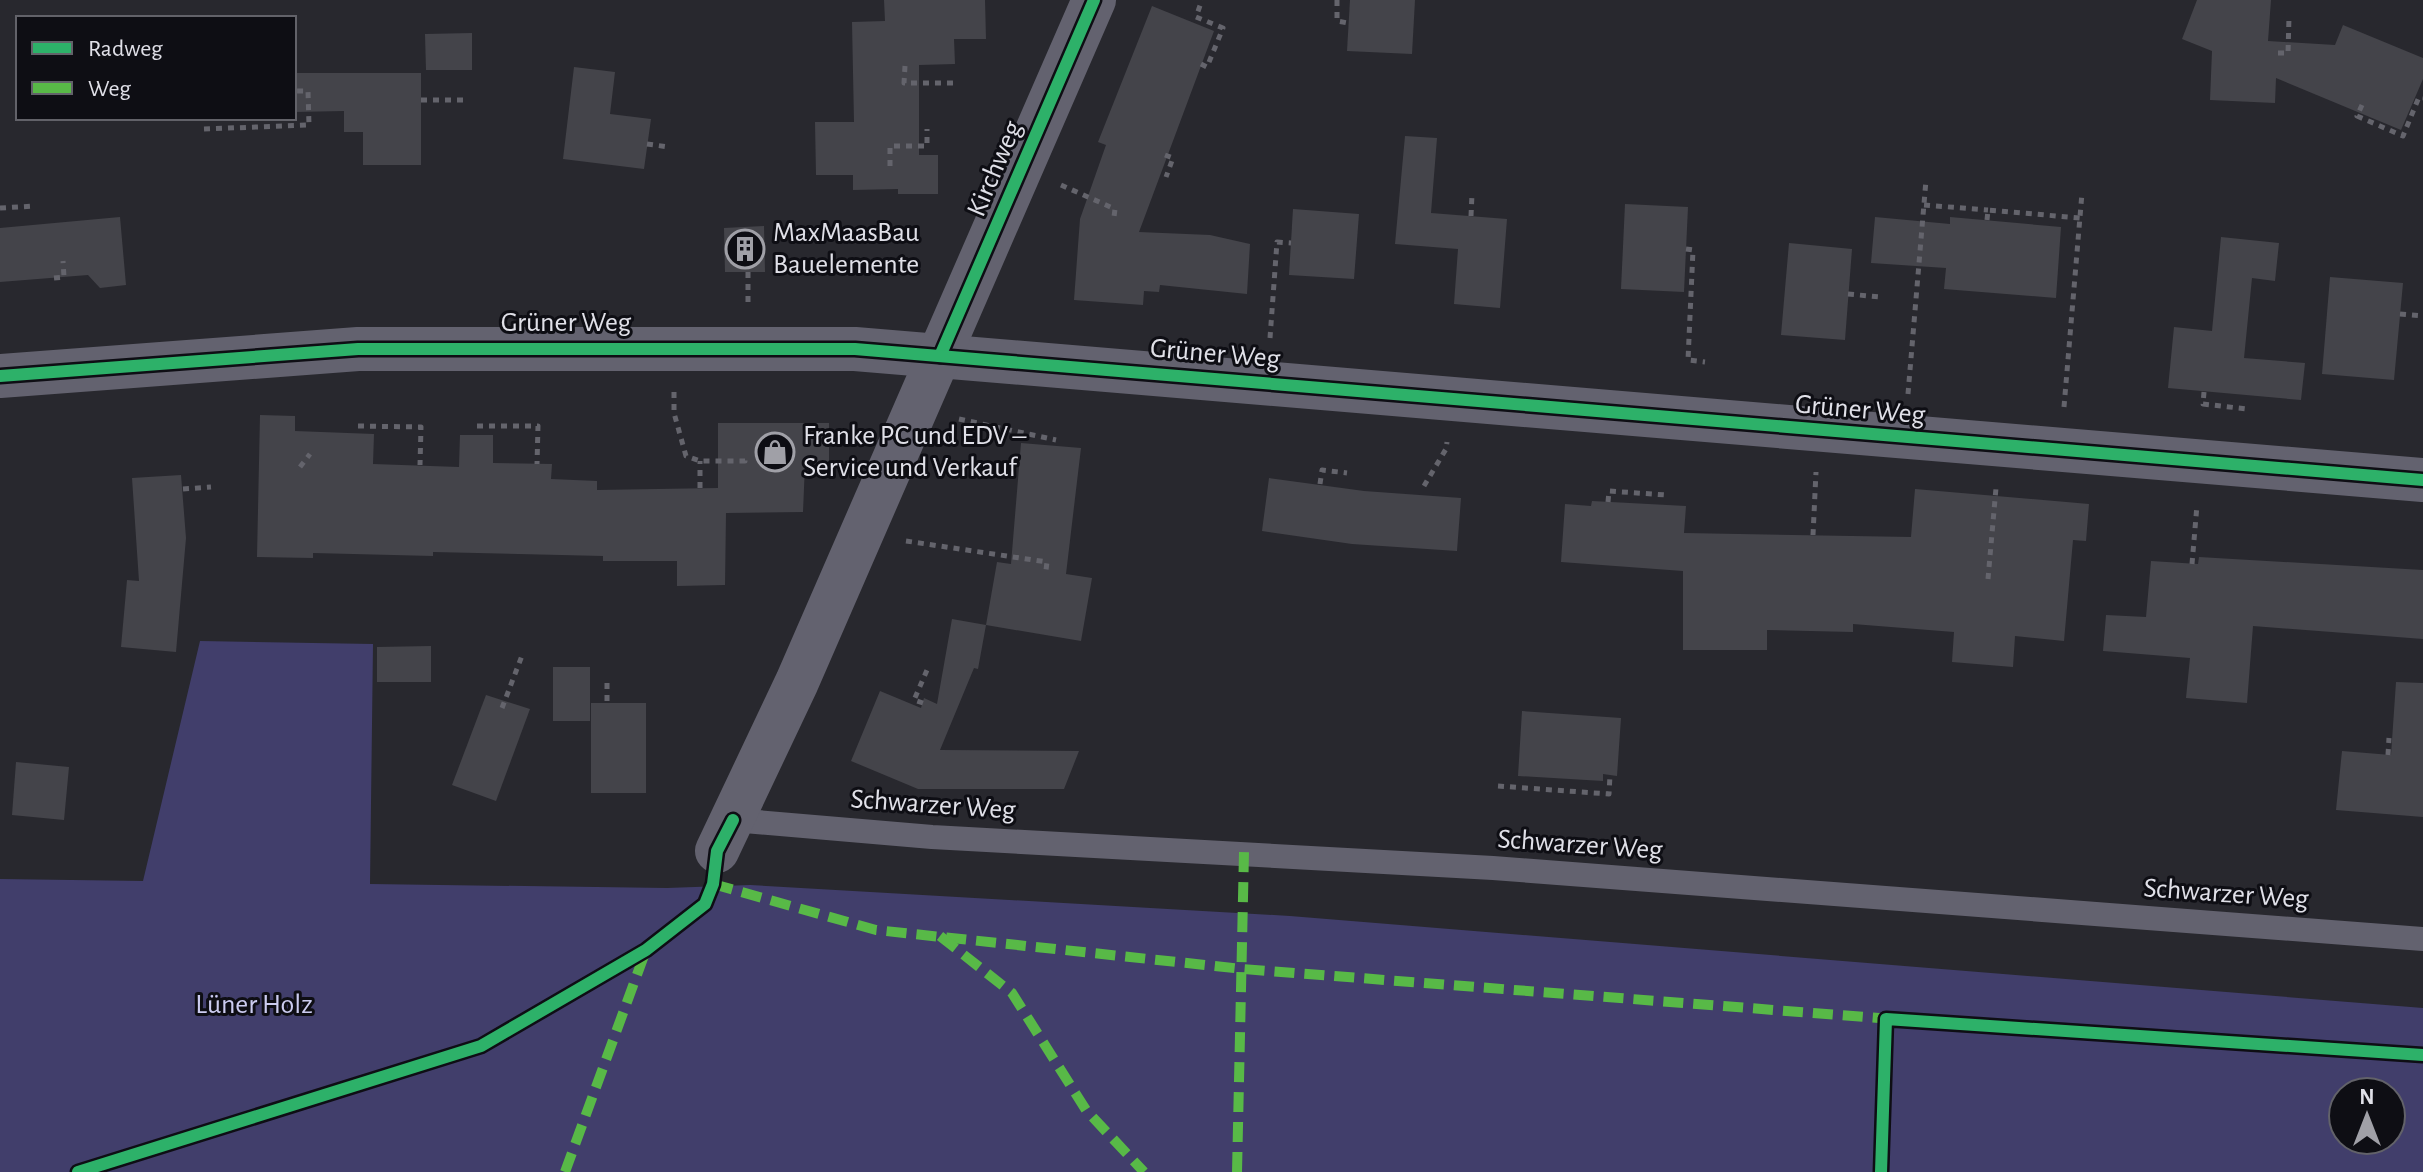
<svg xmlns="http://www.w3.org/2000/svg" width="2423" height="1172" font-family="'Alegreya Sans',sans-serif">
  <rect width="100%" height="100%" fill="#28282e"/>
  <path fill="#413e6b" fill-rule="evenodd" d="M 200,641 L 373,644 L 370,884 L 667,888 L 750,885 L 1290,916 L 2423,1008 L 2423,1172 L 0,1172 L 0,879 L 143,881 ZM 2343,1092 L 2391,1092 L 2391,1140 L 2343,1140 Z"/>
  <g fill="#44444a">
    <path d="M 884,0 L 985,0 L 986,39 L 954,39 L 955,64 L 919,65 L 919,155 L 938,155 L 938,194 L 898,194 L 898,189 L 853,190 L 853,175 L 816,175 L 815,122 L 854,122 L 852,22 L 885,21 Z"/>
    <path d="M 1350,0 L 1415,0 L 1412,54 L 1347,51 Z"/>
    <path d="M 2197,0 L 2271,0 L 2268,41 L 2335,45 L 2343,25 L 2423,58 L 2423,79 L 2401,130 L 2276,78 L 2275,103 L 2210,100 L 2212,51 L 2182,39 Z"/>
    <path d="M 1152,6 L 1214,31 L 1139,232 L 1210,235 L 1250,244 L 1247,294 L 1160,285 L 1159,292 L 1144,291 L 1143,305 L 1074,300 L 1080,219 L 1106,145 L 1098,142 Z"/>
    <path d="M 472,33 L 472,70 L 426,70 L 425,34 Z"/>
    <path d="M 574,67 L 615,72 L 610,114 L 651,119 L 644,169 L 563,159 Z"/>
    <path d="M 294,73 L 421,73 L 421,165 L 363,165 L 363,132 L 344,132 L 344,111 L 294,112 Z"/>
    <path d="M 1405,136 L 1437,138 L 1431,213 L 1507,219 L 1500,308 L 1454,304 L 1458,249 L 1395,244 Z"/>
    <path d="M 1625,204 L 1688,207 L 1684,292 L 1621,289 Z"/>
    <path d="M 1293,209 L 1359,214 L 1354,279 L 1289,275 Z"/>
    <path d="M 120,217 L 126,285 L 100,288 L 88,275 L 0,282 L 0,228 Z"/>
    <path d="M 1875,217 L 1950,224 L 1950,217 L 2061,227 L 2056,298 L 1944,289 L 1946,268 L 1871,263 Z"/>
    <path d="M 764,226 L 765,272 L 725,272 L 724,228 Z"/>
    <path d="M 2221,237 L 2279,243 L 2275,281 L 2252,278 L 2244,358 L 2305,363 L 2301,400 L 2168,388 L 2174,327 L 2212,331 Z"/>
    <path d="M 1789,243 L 1852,249 L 1845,340 L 1781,335 Z"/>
    <path d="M 2330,277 L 2403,283 L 2394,380 L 2322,374 Z"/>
    <path d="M 260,415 L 295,416 L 295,431 L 374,434 L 373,464 L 459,467 L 460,435 L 493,435 L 493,463 L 552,464 L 551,479 L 597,481 L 597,490 L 718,488 L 718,423 L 829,423 L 829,464 L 805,464 L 803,512 L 726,513 L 725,585 L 677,586 L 677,561 L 603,561 L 603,556 L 433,552 L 433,556 L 313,553 L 313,558 L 257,557 Z"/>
    <path d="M 1021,443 L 1081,448 L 1066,574 L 1092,578 L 1081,641 L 986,625 L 997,562 L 1011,564 Z"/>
    <path d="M 181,475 L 186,538 L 176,652 L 121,647 L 127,580 L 139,581 L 132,478 Z"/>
    <path d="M 1269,478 L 1364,491 L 1461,498 L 1457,551 L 1352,544 L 1262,531 Z"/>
    <path d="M 1915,489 L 2089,504 L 2086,541 L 2073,540 L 2064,641 L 2015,636 L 2013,667 L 1952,662 L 1954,632 L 1853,624 L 1853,632 L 1767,630 L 1767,650 L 1683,650 L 1683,571 L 1561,562 L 1565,504 L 1591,506 L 1592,501 L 1686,506 L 1684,533 L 1911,537 Z"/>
    <path d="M 2199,557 L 2423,570 L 2423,639 L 2253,626 L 2247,703 L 2186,698 L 2190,658 L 2103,651 L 2106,615 L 2146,617 L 2151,561 L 2198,564 Z"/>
    <path d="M 952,619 L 986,625 L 978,669 L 974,668 L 940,750 L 1079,751 L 1064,789 L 918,789 L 851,761 L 880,691 L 921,708 L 924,698 L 937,704 Z"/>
    <path d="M 431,646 L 431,682 L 377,682 L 377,647 Z"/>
    <rect x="553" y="667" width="37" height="54"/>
    <path d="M 2396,682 L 2423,683 L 2423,817 L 2336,810 L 2342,751 L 2391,755 Z"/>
    <path d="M 486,695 L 530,709 L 496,801 L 452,785 Z"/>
    <rect x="591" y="703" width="55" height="90"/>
    <path d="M 1522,711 L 1621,718 L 1617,776 L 1603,774 L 1603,781 L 1518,776 Z"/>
    <path d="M 16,762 L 69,767 L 64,820 L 12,815 Z"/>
  </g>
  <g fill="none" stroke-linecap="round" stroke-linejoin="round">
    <g stroke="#64646c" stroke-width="5" stroke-dasharray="6 6" stroke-linecap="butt">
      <path d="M 1337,0 L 1337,21 L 1348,23"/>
      <path d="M 2278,53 L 2288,53 L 2289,17"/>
      <path d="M 1201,64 L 1207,67 L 1223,28 L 1196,17 L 1202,0"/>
      <path d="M 905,66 L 904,83 L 954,83"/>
      <path d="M 421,100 L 465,100"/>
      <path d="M 2362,105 L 2357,116 L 2403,136 L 2419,97 L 2423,98"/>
      <path d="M 204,129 L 309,125 L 308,91 L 294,91"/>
      <path d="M 647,144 L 669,147"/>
      <path d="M 1165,155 L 1173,158 L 1166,177"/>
      <path d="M 890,166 L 890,146 L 927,146 L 927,129"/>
      <path d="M 1061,185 L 1115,209 L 1114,217"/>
      <path d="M 1924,205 L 1988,210"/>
      <path d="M 0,208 L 35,206"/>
      <path d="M 1471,216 L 1472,194"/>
      <path d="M 1987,220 L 1988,210 L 2080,218"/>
      <path d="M 1686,249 L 1693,250 L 1688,360 L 1705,362"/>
      <path d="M 748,272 L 748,307"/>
      <path d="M 54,278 L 64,277 L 63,261"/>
      <path d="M 1848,294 L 1880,297"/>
      <path d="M 2400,314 L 2423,316"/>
      <path d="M 1270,338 L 1277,242 L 1291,243"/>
      <path d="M 674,392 L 674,413 L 686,456 L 700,461 L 745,461 L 745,458"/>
      <path d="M 2204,392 L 2203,404 L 2247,409"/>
      <path d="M 1908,394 L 1926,180"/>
      <path d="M 2064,407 L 2082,193"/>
      <path d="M 959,419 L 1056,440"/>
      <path d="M 358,426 L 421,427 L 420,465"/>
      <path d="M 477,426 L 538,426 L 537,464"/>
      <path d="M 300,467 L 310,454"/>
      <path d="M 1320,484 L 1322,470 L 1347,473"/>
      <path d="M 1424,486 L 1446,449 L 1447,442"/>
      <path d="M 700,488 L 700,461"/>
      <path d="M 183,489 L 211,487"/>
      <path d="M 1608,502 L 1609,491 L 1666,495"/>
      <path d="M 1813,535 L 1816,472"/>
      <path d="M 906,541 L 1047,562 L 1046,570"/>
      <path d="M 2192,564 L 2197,505"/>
      <path d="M 1988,579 L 1996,488"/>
      <path d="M 607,683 L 607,703"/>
      <path d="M 923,703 L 914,700 L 927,670"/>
      <path d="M 502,708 L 523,653"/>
      <path d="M 2388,755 L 2389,738"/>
      <path d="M 1498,786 L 1609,794 L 1610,775"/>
    </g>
    <path stroke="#63626f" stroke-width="24" d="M 733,820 L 932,837 L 1493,868 L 2423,939"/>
    <g stroke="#63626f" stroke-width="44">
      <path d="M 0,376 L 358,349 L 855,349 L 2423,480"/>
      <path d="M 717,851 L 797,682 L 1094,0"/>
    </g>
    <g stroke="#58b947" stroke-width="10" stroke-dasharray="20 10" stroke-linecap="butt">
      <path d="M 713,884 L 876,930 L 1243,969 L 1891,1019"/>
      <path d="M 940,936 L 1012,993 L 1086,1110 L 1144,1172"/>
      <path d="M 565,1172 L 646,950"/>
      <path d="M 1237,1172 L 1244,852"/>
    </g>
    <defs>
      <g id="cycleway">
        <path d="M 940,356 L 1094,0"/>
        <path d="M 0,376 L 358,349 L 855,349 L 2423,480"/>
        <path d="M 78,1172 L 481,1046 L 646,950 L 705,904 L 713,884 L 717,851 L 733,820"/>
        <path d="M 1881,1172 L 1886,1019 L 2423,1055"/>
      </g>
    </defs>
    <use href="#cycleway" stroke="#0e0e14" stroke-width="17"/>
    <use href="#cycleway" stroke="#2db169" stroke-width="12"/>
  </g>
  <defs>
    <symbol id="building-ring" viewBox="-11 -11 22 22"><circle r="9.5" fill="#0e0e14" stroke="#a0a0a7" stroke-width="1.5"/><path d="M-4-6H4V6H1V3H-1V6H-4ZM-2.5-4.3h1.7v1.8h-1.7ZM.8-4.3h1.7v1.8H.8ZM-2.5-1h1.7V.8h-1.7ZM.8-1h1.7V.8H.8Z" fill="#a0a0a7"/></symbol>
    <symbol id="shop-ring" viewBox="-11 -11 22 22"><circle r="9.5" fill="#0e0e14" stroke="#a0a0a7" stroke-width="1.5"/><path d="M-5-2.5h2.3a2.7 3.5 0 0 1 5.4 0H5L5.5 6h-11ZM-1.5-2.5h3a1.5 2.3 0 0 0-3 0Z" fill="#a0a0a7"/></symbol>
  </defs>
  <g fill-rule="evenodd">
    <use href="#building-ring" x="723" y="227" width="44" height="44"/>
    <use href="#shop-ring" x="753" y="430" width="44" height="44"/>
  </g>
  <g text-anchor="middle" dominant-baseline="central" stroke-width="6" stroke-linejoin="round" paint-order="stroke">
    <g font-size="28" fill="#e0e0e8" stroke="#0e0e14">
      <text transform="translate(995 169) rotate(-67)">Kirchweg</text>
      <text x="566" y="323">Grüner Weg</text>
      <text transform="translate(1215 354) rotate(5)">Grüner Weg</text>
      <text transform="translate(1860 410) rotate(5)">Grüner Weg</text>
      <text transform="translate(933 805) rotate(4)">Schwarzer Weg</text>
      <text transform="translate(1580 845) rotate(4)">Schwarzer Weg</text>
      <text transform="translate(2226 894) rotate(4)">Schwarzer Weg</text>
    </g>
    <g font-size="28" fill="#e0e0e8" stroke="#0e0e14" text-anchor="start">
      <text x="773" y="233">MaxMaasBau<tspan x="773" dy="32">Bauelemente</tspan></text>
      <text x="803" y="436">Franke PC und EDV –<tspan x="803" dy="32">Service und Verkauf</tspan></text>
    </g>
    <g font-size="28" fill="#ccccf0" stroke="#0e0e14">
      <text x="254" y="1005">Lüner Holz</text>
    </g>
  </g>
  <rect x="16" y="16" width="280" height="104" fill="#0e0e14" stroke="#626269" stroke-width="2"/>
  <rect x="32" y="42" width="40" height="12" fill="#2db169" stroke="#626269" stroke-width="2"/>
  <text x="88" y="56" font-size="24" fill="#e0e0e8">Radweg</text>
  <rect x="32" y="82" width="40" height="12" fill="#58b947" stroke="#626269" stroke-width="2"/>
  <text x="88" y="96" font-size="24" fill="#e0e0e8">Weg</text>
  <g transform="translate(2367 1116)"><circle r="38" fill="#0e0e14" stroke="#626269" stroke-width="2"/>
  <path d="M0-6L14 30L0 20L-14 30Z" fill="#a0a0a7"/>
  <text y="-12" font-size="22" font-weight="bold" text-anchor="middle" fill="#e0e0e8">N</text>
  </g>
</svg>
